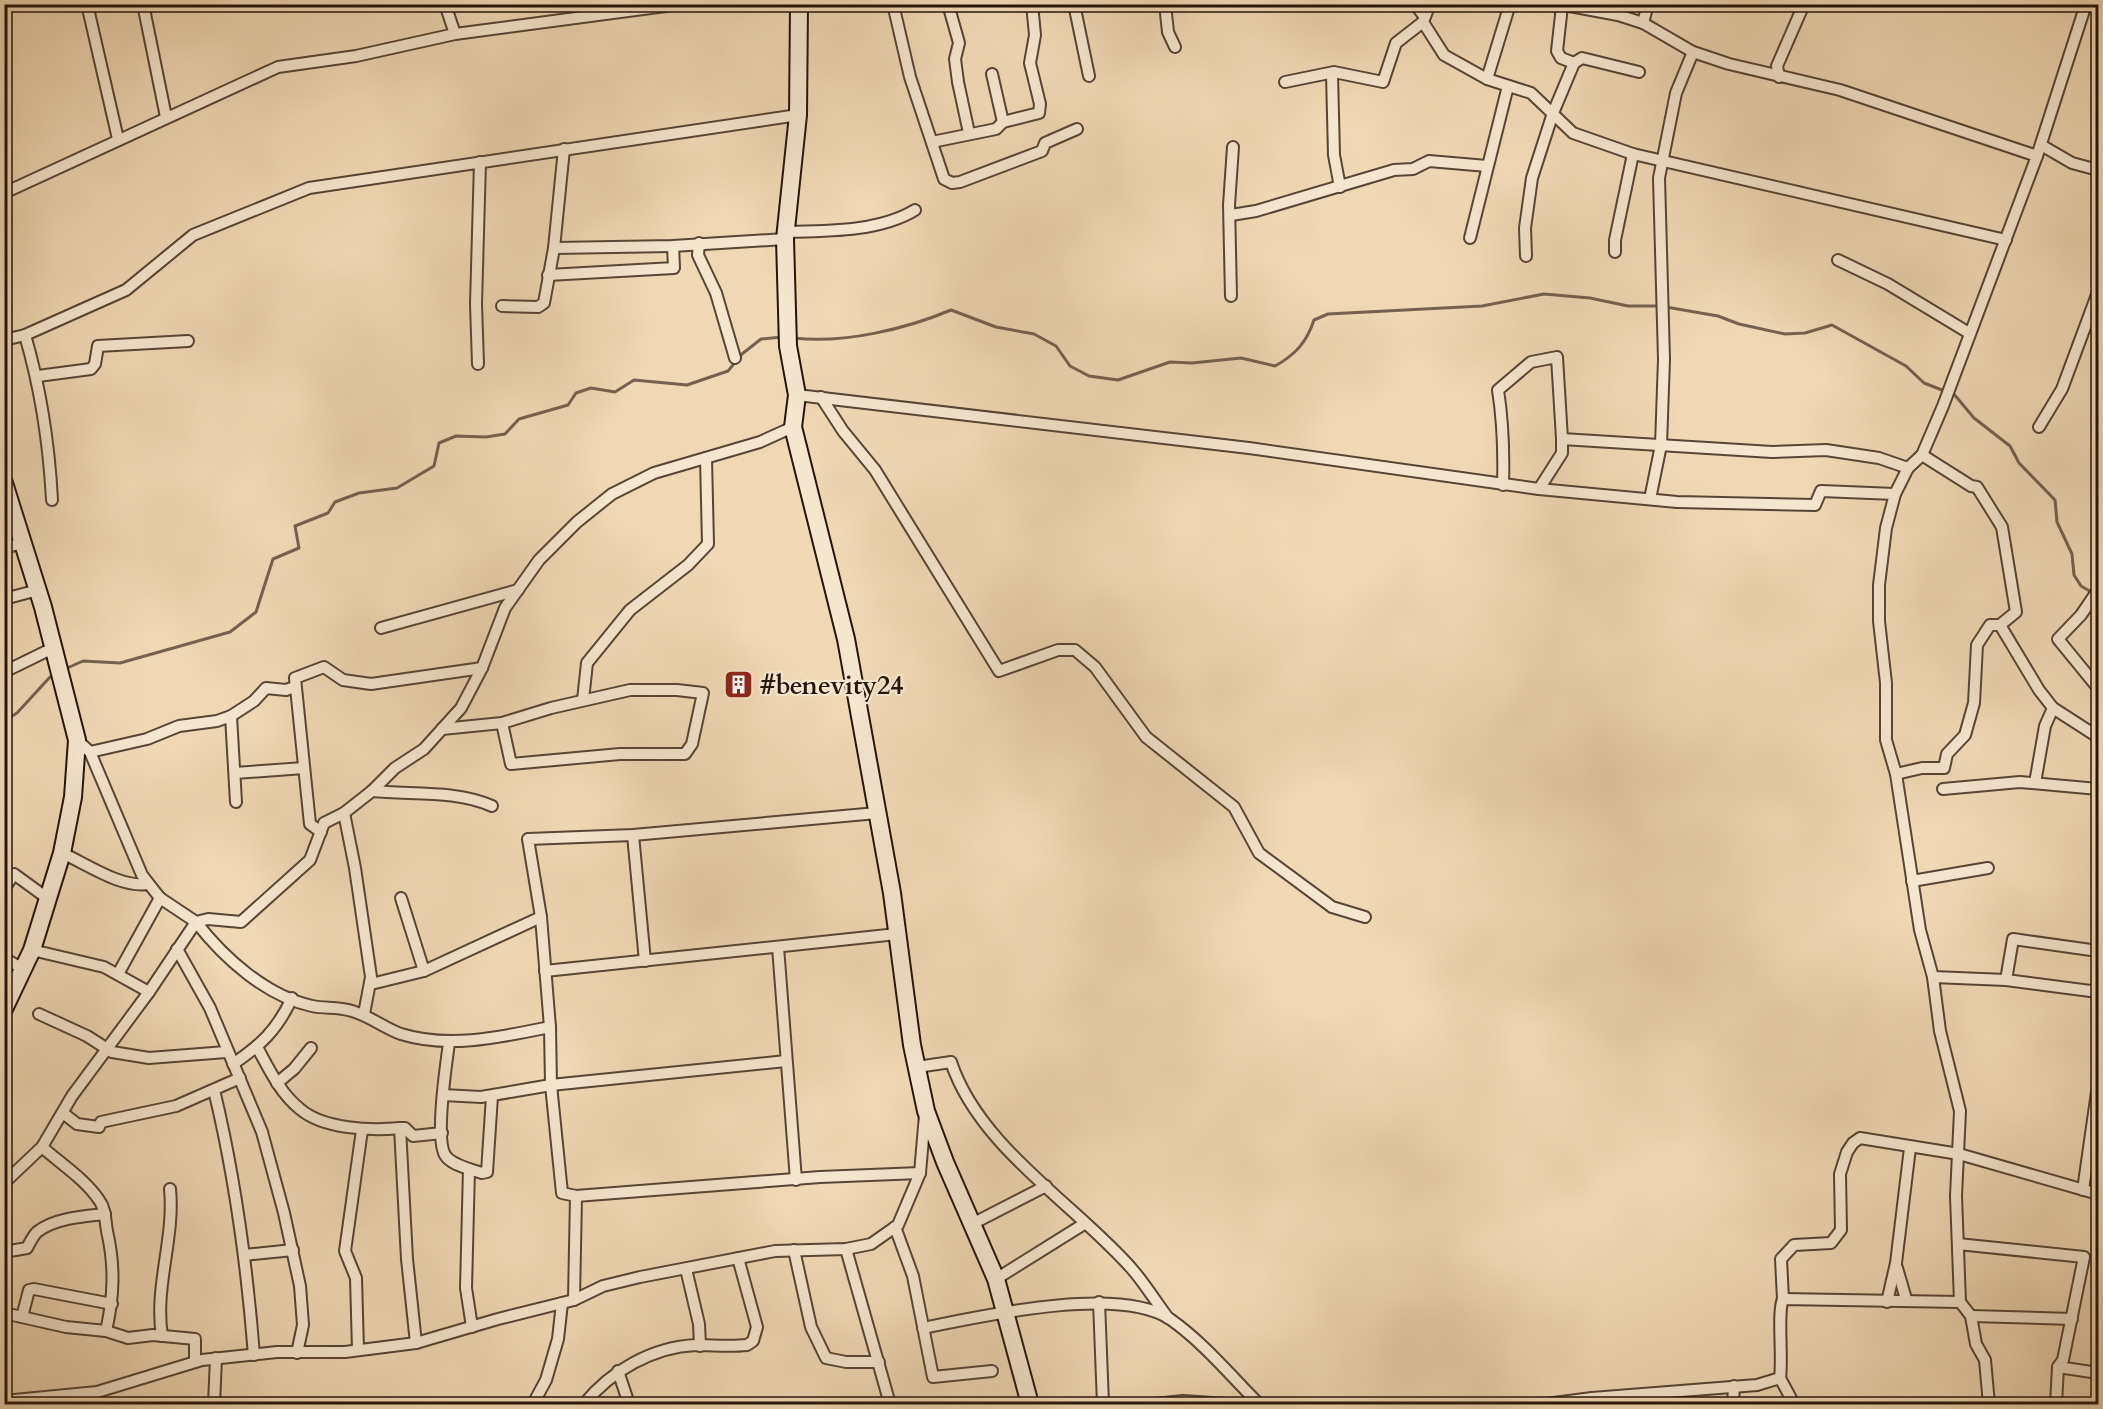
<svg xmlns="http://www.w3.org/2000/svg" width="2103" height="1409" font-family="Cardo,serif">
  <rect width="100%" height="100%" fill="#f0d8b4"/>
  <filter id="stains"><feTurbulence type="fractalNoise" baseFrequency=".00333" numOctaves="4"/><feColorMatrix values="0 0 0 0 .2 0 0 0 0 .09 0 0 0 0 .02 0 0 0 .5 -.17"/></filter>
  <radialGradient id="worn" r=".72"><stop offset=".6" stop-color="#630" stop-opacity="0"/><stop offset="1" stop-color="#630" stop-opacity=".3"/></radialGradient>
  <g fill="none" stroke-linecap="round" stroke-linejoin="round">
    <g stroke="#75614f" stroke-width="3">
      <path d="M 1666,307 L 1718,316 L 1739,324 L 1785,334 L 1805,333 L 1832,325 L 1906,366 L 1924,383 L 1942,390"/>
      <path d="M 794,338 C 843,344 906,329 951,310 L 996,327 L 1034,334 L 1056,346 L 1070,366 L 1089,376 L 1118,380 L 1170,362 L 1192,363 L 1241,358 L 1275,366 C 1295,355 1307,342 1314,320 L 1328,314 L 1482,306 L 1544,294 L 1590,298 L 1628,306 L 1657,306"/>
      <path d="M 1953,393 L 1974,418 L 2010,446 L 2019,463 L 2055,500 L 2057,522 L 2072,554 L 2074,575 L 2081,586 L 2093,593"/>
      <path d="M 65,669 L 83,661 L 120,663 L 230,632 L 256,612 L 273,559 L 299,548 L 295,526 L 328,513 L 335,502 L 359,493 L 397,488 L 434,466 L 439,443 L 456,436 L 486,437 L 505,434 L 519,419 L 568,405 L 576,393 L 591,388 L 615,392 L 634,380 L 687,385 L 728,371 L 742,354 L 761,339 L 782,337"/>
      <path d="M 4,721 L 17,713 L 50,677"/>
    </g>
    <defs>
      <g id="street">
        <path d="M 87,4 L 118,139"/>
        <path d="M 143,4 L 166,117"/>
        <path d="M 445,4 L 455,34"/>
        <path d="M 893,4 L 910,77 L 944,179 L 952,183 L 960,182 L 1042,151 L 1045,143 L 1077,129"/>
        <path d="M 948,4 L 959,43 L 955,59 L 958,82 L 969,133"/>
        <path d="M 1074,4 L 1089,76"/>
        <path d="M 1165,4 L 1168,32 L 1175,47"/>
        <path d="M 1415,4 L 1424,16"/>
        <path d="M 1430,4 L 1423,22 L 1444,55 L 1487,79 L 1531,93 L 1573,133 L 1633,154 L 2006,240"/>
        <path d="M 1559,4 L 1618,15 L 1643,23 L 1693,52 L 1729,64 L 1840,90 L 2037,156"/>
        <path d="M 1562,6 L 1557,51 L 1561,58 L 1574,63"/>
        <path d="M 4,21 L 7,4"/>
        <path d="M 1643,23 L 1648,4"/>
        <path d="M 992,74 L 1003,122"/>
        <path d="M 1332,74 L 1334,155 L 1340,187"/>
        <path d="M 1779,77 L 1777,66 L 1804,4"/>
        <path d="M 1487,79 L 1510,4"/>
        <path d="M 1285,82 L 1334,72 L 1383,82 L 1396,43 L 1423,22"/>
        <path d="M 932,142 L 996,129 L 1003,122 L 1039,113 L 1040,104 L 1030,63 L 1035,35 L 1032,4"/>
        <path d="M 2041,145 L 2072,163 L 2098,170"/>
        <path d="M 4,193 L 278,67 L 356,56 L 455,34 L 681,4"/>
        <path d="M 1231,215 L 1256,211 L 1394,170 L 1413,169 L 1429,161 L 1487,166"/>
        <path d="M 785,232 C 826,231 879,232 915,210"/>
        <path d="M 1470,238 L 1508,86"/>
        <path d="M 699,243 L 698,255 L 716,293 L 735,358"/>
        <path d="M 554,248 L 673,246 L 785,239"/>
        <path d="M 1615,252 L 1615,240 L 1633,154"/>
        <path d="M 1526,256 L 1525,228 L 1532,178 L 1553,113 L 1574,63 L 1582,58 L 1639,72"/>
        <path d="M 1838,260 L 1888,284 L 1969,333"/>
        <path d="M 548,275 L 674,268 L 673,246"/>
        <path d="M 1231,296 L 1229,205 L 1233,147"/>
        <path d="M 502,306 L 538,307 L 544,303 L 554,248 L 564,149"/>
        <path d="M 25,335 C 41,390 49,443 52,500"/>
        <path d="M 4,340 L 25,335 L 126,290 L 193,235 L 309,188 L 798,115"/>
        <path d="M 478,364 L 476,304 L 480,162"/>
        <path d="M 38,376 L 91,369 L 95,364 L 98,346 L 188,341"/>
        <path d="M 797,395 L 1249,448 L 1539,489 L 1562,453 L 1562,439 L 1772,452 L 1826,450 L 1879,458 L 1908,468"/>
        <path d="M 821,397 L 843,431 L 875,470 L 999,671 L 1058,650 L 1075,650 L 1095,667 L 1146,737 L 1234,807 L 1259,853 L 1332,907 L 1365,917"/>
        <path d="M 2039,427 L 2062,389 L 2098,292"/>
        <path d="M 1503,485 C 1504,452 1503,422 1498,390 L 1531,362 L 1557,357 L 1562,439"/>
        <path d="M 1539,489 L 1677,502 L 1815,505 L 1821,491 L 1895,494"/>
        <path d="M 1650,499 L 1661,445 L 1664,359 L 1659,178 L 1676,93 L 1693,52"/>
        <path d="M 4,548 L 22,543"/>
        <path d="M 2098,590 L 2081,615 L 2058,639 L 2098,688"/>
        <path d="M 4,599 L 38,590"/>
        <path d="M 2000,625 L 2039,690 L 2053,708 L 2098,737"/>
        <path d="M 381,628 L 518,590"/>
        <path d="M 4,672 L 53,648"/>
        <path d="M 583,700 L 587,663 L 630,610 L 688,565 L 708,544 L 706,458"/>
        <path d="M 231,716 L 236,802"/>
        <path d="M 442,729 L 502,723 L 551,708 L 630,690 L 677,690 L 703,693 L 692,744 L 685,754 L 620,754 L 511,764 L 502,723"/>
        <path d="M 77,740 L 90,752 L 142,875 L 160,898 L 196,922 L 208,919 L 241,922 L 310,860 L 324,823 L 344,813 L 372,791 L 395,768 L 424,749 L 461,708 L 482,668 L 505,608 L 539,560 L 577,522 L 612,494 L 654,473 L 760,442 L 793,427"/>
        <path d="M 90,752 L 147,739 L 179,726 L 217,721 L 231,716 L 254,701 L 266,688 L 286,690 L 295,687"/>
        <path d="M 235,773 L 304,768"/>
        <path d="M 1896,774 L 1922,768 L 1944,768 L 1947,754 L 1965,735 L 1974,703 L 1977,645 L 1990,625 L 2000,625 L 2016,612 L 2002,527 L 1977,487 L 1971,486 L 1922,455"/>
        <path d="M 2035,783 L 2045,726 L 2053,708"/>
        <path d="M 1943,789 L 2020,782 L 2098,789"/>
        <path d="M 372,791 C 412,795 456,790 492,806"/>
        <path d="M 344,813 L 355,868 L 371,977 L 364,1014"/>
        <path d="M 321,832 L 310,824 L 295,678 L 324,667 L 343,680 L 371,684 L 482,668"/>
        <path d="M 633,835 L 645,961"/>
        <path d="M 62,853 C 87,864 120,888 148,884"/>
        <path d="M 1912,881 L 1988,868"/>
        <path d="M 4,889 L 14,874 L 47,898"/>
        <path d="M 401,898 L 424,971"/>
        <path d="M 778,947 L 796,1180"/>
        <path d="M 177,949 L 210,1008 L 262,1132 L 284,1213 L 300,1286 L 303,1325 L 297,1353"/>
        <path d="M 32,950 L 104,967 L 149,992"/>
        <path d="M 4,958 L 23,969"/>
        <path d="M 545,971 L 897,934"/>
        <path d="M 118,974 L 160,898"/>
        <path d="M 1933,977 L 2006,980 L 2098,992"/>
        <path d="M 2006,980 L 2013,939 L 2098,951"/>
        <path d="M 371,984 L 424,971 L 541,917"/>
        <path d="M 39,1014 L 87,1036 L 112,1052 L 149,1058 L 226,1052"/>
        <path d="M 449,1043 C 446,1065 435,1138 445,1155 C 450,1163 461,1166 469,1169 L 466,1288 L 472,1327"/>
        <path d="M 257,1047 C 269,1069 280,1093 300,1109 C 323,1129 371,1131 400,1128 L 405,1128 L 413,1136 L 442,1133"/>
        <path d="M 233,1064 C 261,1045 277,1030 292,998"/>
        <path d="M 917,1067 L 951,1062 C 979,1147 1075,1204 1132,1269 C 1145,1284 1156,1302 1168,1318"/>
        <path d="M 277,1083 L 294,1069 L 311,1048"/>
        <path d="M 214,1090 C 235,1177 247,1266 254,1355"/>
        <path d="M 443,1095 L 481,1097 L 551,1085 L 786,1061"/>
        <path d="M 63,1113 L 77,1124 L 99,1127 L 101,1122 L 176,1106 L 240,1078"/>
        <path d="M 400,1128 L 407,1259 L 416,1343"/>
        <path d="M 42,1147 C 61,1164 85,1179 99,1200 C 106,1209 105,1221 107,1231 C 115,1266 114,1296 106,1331"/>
        <path d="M 469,1169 L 482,1173 L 487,1172 L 492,1096"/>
        <path d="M 4,1183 L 42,1147 L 72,1096 L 149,992 L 196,922 C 224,958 266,996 312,1006 C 326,1009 337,1006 352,1011 C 370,1016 384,1028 401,1034 C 449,1049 501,1037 550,1027"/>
        <path d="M 2083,1190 L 2098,1085"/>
        <path d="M 576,1196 L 820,1177 L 920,1173"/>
        <path d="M 972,1224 L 1046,1186"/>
        <path d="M 895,1227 L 913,1276 L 933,1377 L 992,1371"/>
        <path d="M 1958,1244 L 2084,1257 L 2063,1360 L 2058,1367 L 2056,1404"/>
        <path d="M 846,1249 L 890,1404"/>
        <path d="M 794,1250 L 811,1327 L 826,1358 L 846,1362 L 879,1362"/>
        <path d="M 4,1252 L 27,1248 C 30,1242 33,1236 37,1232 C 54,1218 85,1216 105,1214"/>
        <path d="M 244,1255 L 293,1250"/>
        <path d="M 1897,1268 L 1906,1299"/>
        <path d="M 686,1269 L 699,1324 L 700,1346"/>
        <path d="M 996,1279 L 1084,1224"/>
        <path d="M 1783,1299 L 1781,1259 L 1794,1245 L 1831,1243 L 1841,1230 L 1840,1174 L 1847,1152 L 1853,1143 L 1860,1138 L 1959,1154 L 2098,1194"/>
        <path d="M 574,1300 L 576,1196 L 562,1193 L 551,1085 L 550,1027 L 541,917 L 528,839 L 633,835 L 877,813"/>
        <path d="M 1099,1302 L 1103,1404"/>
        <path d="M 1887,1302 L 1896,1263 L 1910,1148"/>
        <path d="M 4,1313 L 66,1327 L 106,1331 L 128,1338 L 153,1335 L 195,1339 L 195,1362"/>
        <path d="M 1971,1316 L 2072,1319"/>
        <path d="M 22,1317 L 29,1290 L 34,1289 L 112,1304"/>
        <path d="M 923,1328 C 982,1316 1118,1285 1170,1319 C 1204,1343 1230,1375 1259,1404"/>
        <path d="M 162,1336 C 154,1287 175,1238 170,1189"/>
        <path d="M 358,1350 L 356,1278 L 345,1251 L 362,1130"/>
        <path d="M 2058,1367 L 2098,1373"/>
        <path d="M 618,1371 L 629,1404"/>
        <path d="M 1780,1378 L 1794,1404"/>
        <path d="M 4,1401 L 97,1392 L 202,1360 L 277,1352 L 345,1352 L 416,1343 L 498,1319 L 574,1300 L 603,1286 L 640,1277 L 775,1251 L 846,1249 L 871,1244 L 898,1225 L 920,1173 L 925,1115"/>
        <path d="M 214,1404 L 216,1358"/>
        <path d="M 533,1404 L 546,1380 L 558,1339 L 562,1303"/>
        <path d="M 584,1404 C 611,1371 652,1347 696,1345 C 713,1345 729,1347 747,1345 L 753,1341 L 757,1327 L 738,1258"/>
        <path d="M 1155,1404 L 1183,1401 L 1227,1404"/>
        <path d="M 1546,1404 L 1592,1398 L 1757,1385 L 1780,1378 C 1783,1357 1777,1312 1783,1299 L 1960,1302"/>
        <path d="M 1733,1404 L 1734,1386"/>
        <path d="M 1989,1404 L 1985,1360 L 1976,1344 L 1971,1316 L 1960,1302 L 1956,1196 L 1960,1111 L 1940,1031 L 1933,977 L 1920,930 L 1896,774 L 1886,740 L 1886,683 L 1879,621 L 1879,585 L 1886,528 L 1895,494 L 1908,468 L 1922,455 L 1943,406 L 2037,156 L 2086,4"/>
      </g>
      <g id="secondary">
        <path d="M 799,4 L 798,115 L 785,239 L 788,346 L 797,395 L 793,427 L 846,639 L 892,893 L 912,1045 L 926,1111 L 945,1162 L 996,1279 L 1030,1404"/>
        <path d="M 4,483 L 43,607 L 77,740 L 73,797 L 62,853 L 32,950 L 4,1009"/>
      </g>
    </defs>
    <use href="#street" stroke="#574536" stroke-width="14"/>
    <use href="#secondary" stroke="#24140c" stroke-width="20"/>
    <use href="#street" stroke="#f5e6ce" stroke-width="10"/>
    <use href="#secondary" stroke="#f5e6ce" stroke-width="16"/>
  </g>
  <defs>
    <symbol id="building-square" viewBox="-11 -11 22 22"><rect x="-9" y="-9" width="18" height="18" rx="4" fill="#8f2418" stroke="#f5e6ce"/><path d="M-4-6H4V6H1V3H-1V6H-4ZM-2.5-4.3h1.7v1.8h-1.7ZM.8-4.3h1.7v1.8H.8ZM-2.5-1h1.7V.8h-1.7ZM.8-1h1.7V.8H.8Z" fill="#fff"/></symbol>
  </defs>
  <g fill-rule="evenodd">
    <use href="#building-square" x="722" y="668" width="33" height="33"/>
  </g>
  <g text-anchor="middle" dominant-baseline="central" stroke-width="4.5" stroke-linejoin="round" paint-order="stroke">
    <g font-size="26" font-weight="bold" fill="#24140c" stroke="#f5e6ce" text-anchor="start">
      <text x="760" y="685">#benevity24</text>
    </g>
  </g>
  <rect width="2103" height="1409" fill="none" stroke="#f0d8b4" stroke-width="24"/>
  <rect x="6" y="6" width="2091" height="1397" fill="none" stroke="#24140c" stroke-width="3"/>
  <rect x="12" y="12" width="2079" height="1385" fill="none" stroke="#24140c" stroke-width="1.5"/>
  <rect width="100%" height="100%" filter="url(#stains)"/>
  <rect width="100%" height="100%" fill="url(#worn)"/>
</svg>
